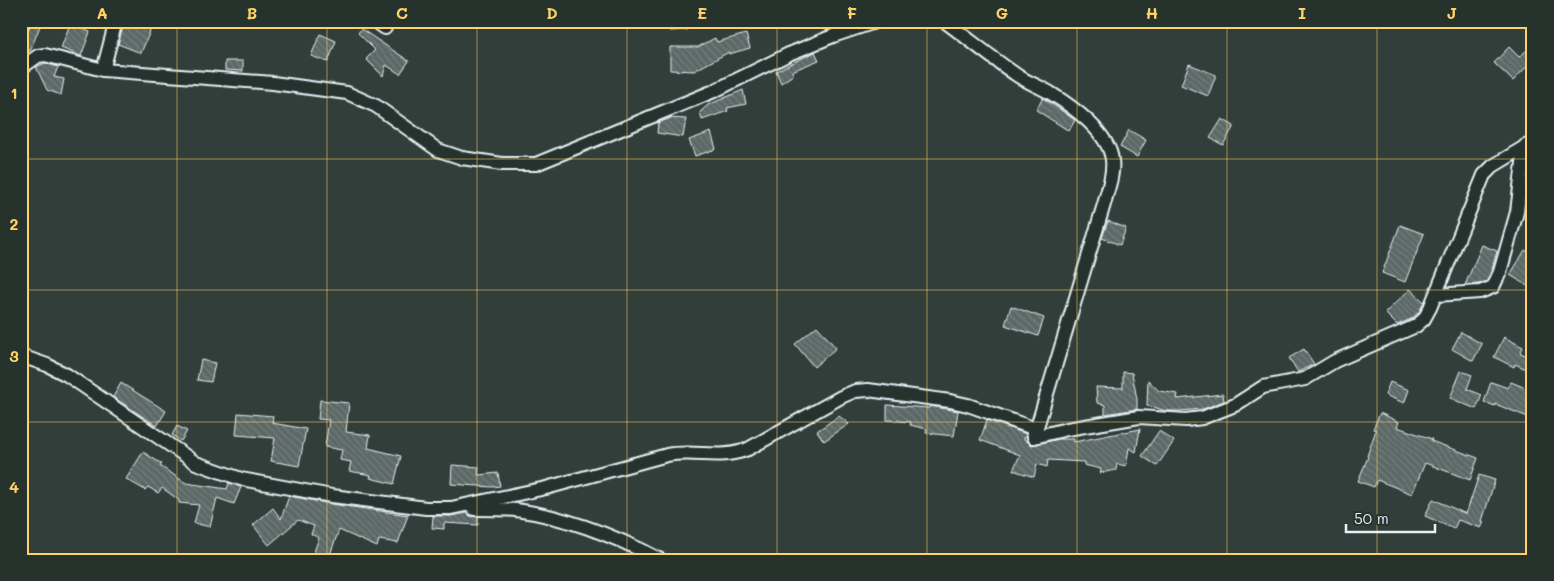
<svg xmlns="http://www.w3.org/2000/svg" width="1554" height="581" font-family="Mali,sans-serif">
  <defs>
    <pattern id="building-back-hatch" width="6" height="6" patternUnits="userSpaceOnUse" patternTransform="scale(1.25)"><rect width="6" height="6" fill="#5c6865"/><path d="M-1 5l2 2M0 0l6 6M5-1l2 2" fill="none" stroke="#737e7c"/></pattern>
  </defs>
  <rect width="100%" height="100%" fill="#323e39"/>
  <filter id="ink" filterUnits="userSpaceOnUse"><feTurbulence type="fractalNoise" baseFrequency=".02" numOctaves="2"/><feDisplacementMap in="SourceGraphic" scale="10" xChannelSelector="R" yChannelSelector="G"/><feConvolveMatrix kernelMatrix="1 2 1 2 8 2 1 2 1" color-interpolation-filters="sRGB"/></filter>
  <g filter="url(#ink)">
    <g fill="url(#building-back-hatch)" stroke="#e8f1f8">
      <path d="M 32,21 L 42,21 L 30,51 L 21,46 L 21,33 L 28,30 Z"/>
      <path d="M 125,21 L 146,21 L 153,24 L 141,53 L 118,44 Z"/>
      <path d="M 669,21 L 687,21 L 687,30 L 670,31 Z"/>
      <path d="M 70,24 L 90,32 L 81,56 L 61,48 Z"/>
      <path d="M 361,29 L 409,61 L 400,74 L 386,65 L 383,76 L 366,59 L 375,50 L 358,33 Z"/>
      <path d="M 320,34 L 336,41 L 328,62 L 311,56 Z"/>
      <path d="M 746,34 L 750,48 L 729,54 L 729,52 L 694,71 L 670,70 L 670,47 L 698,47 L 715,38 L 717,42 Z"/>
      <path d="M 1533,45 L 1533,60 L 1513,81 L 1494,63 L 1509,47 L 1519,57 Z"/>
      <path d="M 815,52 L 819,60 L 792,71 L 793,75 L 781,83 L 776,71 Z"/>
      <path d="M 225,61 L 243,61 L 243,71 L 225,70 Z"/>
      <path d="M 45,63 L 58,67 L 54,77 L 64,79 L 61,95 L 47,90 L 36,67 Z"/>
      <path d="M 1189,64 L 1216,75 L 1208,96 L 1181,85 Z"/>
      <path d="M 743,90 L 746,104 L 727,108 L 728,111 L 702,120 L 700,112 L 708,105 Z"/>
      <path d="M 1043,98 L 1075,120 L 1069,131 L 1036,110 Z"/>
      <path d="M 671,118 L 686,119 L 683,137 L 657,133 L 658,123 Z"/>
      <path d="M 1222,119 L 1234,126 L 1223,145 L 1210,138 Z"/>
      <path d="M 1129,130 L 1146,140 L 1137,157 L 1120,147 Z"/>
      <path d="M 711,132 L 716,149 L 695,156 L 689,140 Z"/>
      <path d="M 1108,221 L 1126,228 L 1120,245 L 1102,238 Z"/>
      <path d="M 1400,225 L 1424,234 L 1405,282 L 1382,273 Z"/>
      <path d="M 1482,245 L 1497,251 L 1492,269 L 1487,281 L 1478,284 L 1465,285 Z"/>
      <path d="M 1525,250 L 1533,255 L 1533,289 L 1510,275 Z"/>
      <path d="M 1410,289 L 1424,302 L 1419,312 L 1411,319 L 1397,325 L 1385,313 Z"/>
      <path d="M 1011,306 L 1044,318 L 1038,336 L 1005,325 Z"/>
      <path d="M 817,326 L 836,348 L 814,367 L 795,344 Z"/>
      <path d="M 1461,332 L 1482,344 L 1473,361 L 1452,349 Z"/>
      <path d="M 1504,337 L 1523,347 L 1520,353 L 1531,357 L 1526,369 L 1515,364 L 1514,367 L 1494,357 Z"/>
      <path d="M 1304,349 L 1314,364 L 1298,372 L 1289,358 Z"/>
      <path d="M 201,360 L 215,363 L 211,382 L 197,380 Z"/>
      <path d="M 1461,371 L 1472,375 L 1467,389 L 1482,395 L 1476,409 L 1450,398 Z"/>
      <path d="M 1123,372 L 1132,373 L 1137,399 L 1137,409 L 1105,414 L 1105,405 L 1097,403 L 1096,387 L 1123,388 Z"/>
      <path d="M 1148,380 L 1159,391 L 1178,394 L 1177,399 L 1223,394 L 1224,401 L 1203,409 L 1180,411 L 1166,411 L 1147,405 Z"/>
      <path d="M 1390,382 L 1409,390 L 1404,403 L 1385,395 Z"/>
      <path d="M 1491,382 L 1508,388 L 1511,382 L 1533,391 L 1533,419 L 1495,404 L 1495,406 L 1484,402 Z"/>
      <path d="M 121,383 L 166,411 L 157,426 L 113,397 Z"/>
      <path d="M 320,400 L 349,403 L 346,432 L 370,435 L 368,448 L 401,456 L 394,484 L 370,478 L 371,475 L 349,471 L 351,462 L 340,460 L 342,450 L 325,447 L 329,420 L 318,419 Z"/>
      <path d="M 887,405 L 929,408 L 930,406 L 958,411 L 954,436 L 926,433 L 927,429 L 910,425 L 911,422 L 887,420 Z"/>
      <path d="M 238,413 L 273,416 L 272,423 L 306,429 L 299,466 L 271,461 L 275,438 L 236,435 Z"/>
      <path d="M 1380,413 L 1399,422 L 1397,427 L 1432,439 L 1431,441 L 1478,458 L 1470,480 L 1425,463 L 1412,494 L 1377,480 L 1374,487 L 1358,481 L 1368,457 L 1367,456 L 1376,430 L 1373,429 Z"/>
      <path d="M 839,416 L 849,424 L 824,441 L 817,431 Z"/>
      <path d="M 987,420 L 1026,434 L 1024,439 L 1032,445 L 1059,439 L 1074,439 L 1074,442 L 1140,429 L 1136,452 L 1129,448 L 1126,466 L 1117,464 L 1116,470 L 1100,473 L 1101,469 L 1084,465 L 1084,462 L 1048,460 L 1047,467 L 1037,464 L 1034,477 L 1013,470 L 1020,455 L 980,440 Z"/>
      <path d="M 177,426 L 187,431 L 181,441 L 172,435 Z"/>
      <path d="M 1159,431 L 1174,441 L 1157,466 L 1142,456 Z"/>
      <path d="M 143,452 L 162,464 L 160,466 L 186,483 L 227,489 L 229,483 L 241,487 L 234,504 L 217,498 L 210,527 L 194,523 L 199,505 L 179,503 L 179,500 L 162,488 L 158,493 L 148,487 L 145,490 L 126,479 Z"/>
      <path d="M 452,465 L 479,467 L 478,475 L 498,473 L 500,486 L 492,487 L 451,484 Z"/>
      <path d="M 1479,475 L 1495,480 L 1482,521 L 1484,522 L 1481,528 L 1458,520 L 1454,529 L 1425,516 L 1433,499 L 1466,514 Z"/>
      <path d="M 289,496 L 331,504 L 408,515 L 398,543 L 379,540 L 377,547 L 339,530 L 328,560 L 311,560 L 319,538 L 311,534 L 314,526 L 298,520 L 269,545 L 253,525 L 273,508 L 281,519 Z"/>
      <path d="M 467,513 L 470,516 L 478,517 L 478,525 L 444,523 L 444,529 L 432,528 L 433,516 L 451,516 Z"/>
    </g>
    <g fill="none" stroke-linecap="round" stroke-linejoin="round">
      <defs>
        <g id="minor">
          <path d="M 375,21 L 385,28"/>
          <path d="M 944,21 C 969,39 993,59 1018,76 C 1029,83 1041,87 1052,94 C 1073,107 1109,133 1112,160 C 1114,174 1108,188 1105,201 L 1034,437"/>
          <path d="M 21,25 L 24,21"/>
          <path d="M 21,68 L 38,56 L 45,55 L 103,70 L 273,83 L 347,93 L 376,106 L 438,150 L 462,158 L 502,164 L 536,164 L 714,91 L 789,54 L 833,36 L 878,21"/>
          <path d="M 103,70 L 116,21"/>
          <path d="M 1436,295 L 1480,292 L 1493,287 L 1500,272 L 1517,212 L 1525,146"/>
          <path d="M 21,356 L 47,365 L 67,375 L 196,463 L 241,479 L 332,496 L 426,508 L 451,508 L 546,488 L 667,455 C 695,450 721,460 748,449 L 841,397 L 855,391 L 868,390 L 950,401 L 968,405 L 1033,428 L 1034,437 L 1067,429 L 1139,417 L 1186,420 L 1202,418 L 1235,405 L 1263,387 L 1305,379 L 1335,361 L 1416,326 L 1424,319 L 1430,308 L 1484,175 L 1493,166 L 1533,142"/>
          <path d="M 474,509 C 488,509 502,509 516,510 C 568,517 615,536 661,560"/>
        </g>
      </defs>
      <use href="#minor" stroke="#e8f1f8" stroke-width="16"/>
      <use href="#minor" stroke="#26332d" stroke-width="12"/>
    </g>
  </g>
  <path fill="none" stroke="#ffd166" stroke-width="1" stroke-opacity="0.55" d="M 177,21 L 177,560M 327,21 L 327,560M 477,21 L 477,560M 627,21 L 627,560M 777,21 L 777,560M 927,21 L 927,560M 1077,21 L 1077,560M 1227,21 L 1227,560M 1377,21 L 1377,560M 21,159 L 1533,159M 21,290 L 1533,290M 21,422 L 1533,422"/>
  <rect width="1554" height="581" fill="none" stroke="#26332d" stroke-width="55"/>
  <path d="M1346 524v8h89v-8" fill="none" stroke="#e8f1f8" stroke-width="2.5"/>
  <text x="1354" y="524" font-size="15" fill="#e8f1f8" stroke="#26332d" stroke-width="4" paint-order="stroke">50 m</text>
  <rect x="28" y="28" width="1498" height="526" fill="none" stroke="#ffd166" stroke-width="2"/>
  <g font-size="16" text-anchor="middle" font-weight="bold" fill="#ffd166">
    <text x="102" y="19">A</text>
    <text x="252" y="19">B</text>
    <text x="402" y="19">C</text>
    <text x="552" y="19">D</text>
    <text x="702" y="19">E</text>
    <text x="852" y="19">F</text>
    <text x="1002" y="19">G</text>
    <text x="1152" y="19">H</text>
    <text x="1302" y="19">I</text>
    <text x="1452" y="19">J</text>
    <text x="14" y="99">1</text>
    <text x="14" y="230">2</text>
    <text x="14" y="362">3</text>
    <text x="14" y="493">4</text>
  </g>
</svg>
